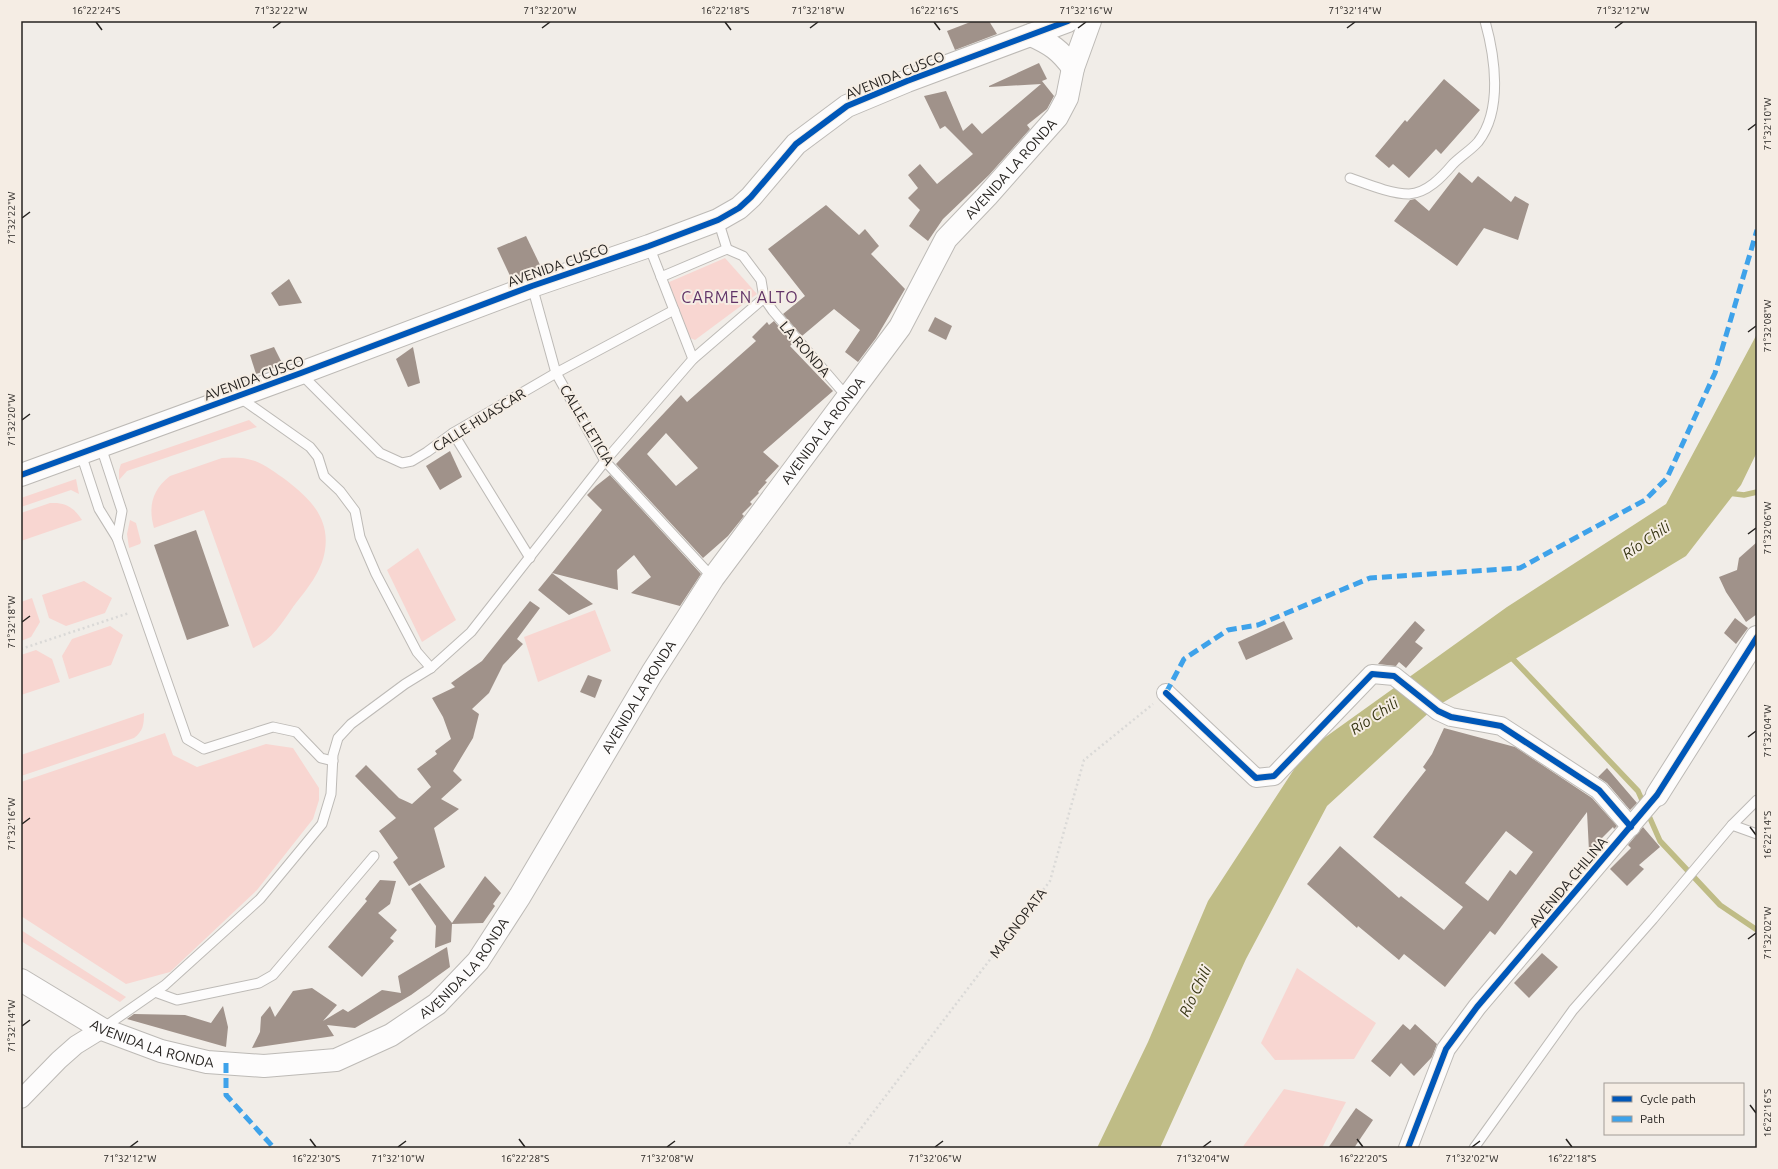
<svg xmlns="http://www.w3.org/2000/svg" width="1778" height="1169" font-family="Ubuntu,sans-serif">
  <rect width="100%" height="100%" fill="#f1ede8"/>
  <g fill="#f8d6d1">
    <path d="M 725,258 L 757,294 L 695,340 L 690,338 L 667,283 Z"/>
    <path d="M 249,420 L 257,427 L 127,471 L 119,480 L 119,470 L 121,464 Z"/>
    <path d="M 222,458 C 233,457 244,457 255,461 C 266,465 276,473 286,480 C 309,498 330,517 325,550 C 322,572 306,590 293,607 C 282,623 272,640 253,648 L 204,510 L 154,528 C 148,507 152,490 170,476 Z"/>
    <path d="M 76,479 L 79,494 L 71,490 L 21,507 L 21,498 Z"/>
    <path d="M 50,503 C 66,502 73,507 82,520 L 21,541 L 21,513 Z"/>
    <path d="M 130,520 L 136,523 L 141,542 L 140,544 L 129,548 L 127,534 Z"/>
    <path d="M 418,548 L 456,620 L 422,642 L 387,570 Z"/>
    <path d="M 84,581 L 112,598 L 105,613 L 66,626 L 49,618 L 42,595 Z"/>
    <path d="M 32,598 L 40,622 L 31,637 L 21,641 L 21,602 Z"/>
    <path d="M 595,610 L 611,651 L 538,682 L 524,637 Z"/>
    <path d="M 110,626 L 123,635 L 111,665 L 69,679 L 62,656 L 72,639 Z"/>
    <path d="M 36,650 L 52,659 L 60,682 L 21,695 L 21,655 Z"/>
    <path d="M 144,713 C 144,725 143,731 134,738 L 21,776 L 21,755 Z"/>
    <path d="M 165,733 L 173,755 L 197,767 L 266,744 L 293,748 L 319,788 L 319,800 L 313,819 L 257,890 L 170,972 L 126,984 L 21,916 L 21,782 Z"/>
    <path d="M 21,930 L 126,997 L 120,1002 L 21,941 Z"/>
    <path d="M 1297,968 L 1376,1023 L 1354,1059 L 1275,1060 L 1261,1043 Z"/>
    <path d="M 1284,1089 L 1346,1102 L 1322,1148 L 1242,1148 Z"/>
  </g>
  <path fill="#bfbc86" d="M 1757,334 L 1757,452 L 1741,485 L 1686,556 L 1434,708 L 1327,806 L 1246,959 L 1160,1148 L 1097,1148 L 1148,1042 L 1208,901 L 1306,751 L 1507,607 L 1666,504 Z"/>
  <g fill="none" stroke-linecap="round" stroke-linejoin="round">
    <g stroke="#bfbc86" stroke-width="5.5">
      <path d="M 1728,493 L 1744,495 L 1757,492"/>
      <path d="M 1510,656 L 1638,791 L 1660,841 L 1720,905 L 1757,930"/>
    </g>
  </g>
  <g fill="#a0928a" fill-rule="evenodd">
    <path d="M 973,21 L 989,21 L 997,34 L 955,50 L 947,31 Z"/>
    <path d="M 1039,63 L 1047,79 L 1042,81 L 1054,96 L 1047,109 L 1027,125 L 1030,129 L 989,175 L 943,219 L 928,241 L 909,226 L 920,210 L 908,198 L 918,188 L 908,175 L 920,164 L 937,184 L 973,154 L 945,126 L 940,129 L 924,96 L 946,91 L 963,131 L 972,123 L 982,134 L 1041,84 L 989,87 L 989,86 Z"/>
    <path d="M 1444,79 L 1480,110 L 1441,154 L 1436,149 L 1409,178 L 1393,164 L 1389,168 L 1375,156 L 1405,120 L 1407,122 Z"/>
    <path d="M 1459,172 L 1472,183 L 1478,176 L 1511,202 L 1515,196 L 1529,204 L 1518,240 L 1484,228 L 1457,266 L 1394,221 L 1410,200 L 1415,199 L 1429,211 Z"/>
    <path d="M 826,205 L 859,235 L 865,229 L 879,246 L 871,254 L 905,289 L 876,338 L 858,362 L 845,352 L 860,330 L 834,309 L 802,336 L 783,314 L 805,296 L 768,249 Z"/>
    <path d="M 526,236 L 542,269 L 512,280 L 497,248 Z"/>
    <path d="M 289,279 L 302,303 L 279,306 L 271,293 Z"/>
    <path d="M 935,317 L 952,326 L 946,340 L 928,331 Z"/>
    <path d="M 774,321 L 793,343 L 790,346 L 833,391 L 763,452 L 779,466 L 765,481 L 767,482 L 758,492 L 759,493 L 750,502 L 752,504 L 742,514 L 744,516 L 728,536 L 703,558 L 616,464 L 681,395 L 687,402 L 756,341 L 752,337 L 767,322 L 769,325 ZM 666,433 L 698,468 L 676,486 L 647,454 Z"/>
    <path d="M 274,347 L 283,365 L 256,374 L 250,355 Z"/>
    <path d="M 413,347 L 420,383 L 408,387 L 396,359 Z"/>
    <path d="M 450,451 L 462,477 L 440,490 L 426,466 Z"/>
    <path d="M 610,475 L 701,574 L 680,606 L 631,593 L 651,577 L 634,555 L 617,570 L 618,590 L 552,573 L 602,510 L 587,495 L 596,486 Z"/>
    <path d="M 196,530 L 229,626 L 187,640 L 154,545 Z"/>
    <path d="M 1757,542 L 1757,614 L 1746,622 L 1726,592 L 1719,577 L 1737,570 L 1739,558 Z"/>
    <path d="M 552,573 L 593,604 L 569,615 L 538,590 Z"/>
    <path d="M 530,601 L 540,608 L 517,639 L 523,644 L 503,665 L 489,693 L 472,709 L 479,714 L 473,738 L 453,771 L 462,780 L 441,799 L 459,809 L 434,828 L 445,867 L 409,886 L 393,862 L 398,858 L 379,831 L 396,818 L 355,776 L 366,765 L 399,798 L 412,804 L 431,787 L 417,769 L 437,754 L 435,751 L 451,739 L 443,717 L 432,698 L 455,687 L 451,683 L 482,661 Z"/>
    <path d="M 1735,618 L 1748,628 L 1736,644 L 1724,633 Z"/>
    <path d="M 1284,621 L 1293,639 L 1246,660 L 1238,642 Z"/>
    <path d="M 1415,621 L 1425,630 L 1415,642 L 1423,648 L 1406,668 L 1399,662 L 1396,666 L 1378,664 Z"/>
    <path d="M 588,675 L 602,680 L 595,698 L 580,692 Z"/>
    <path d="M 1444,728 L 1515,747 L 1592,798 L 1617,826 L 1614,829 L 1613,827 L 1589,851 L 1587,812 L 1495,935 L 1490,931 L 1445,987 L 1404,954 L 1399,960 L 1358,926 L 1357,928 L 1307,884 L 1340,846 L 1399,898 L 1401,896 L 1444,930 L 1463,907 L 1373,837 L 1426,770 L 1423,767 L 1432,754 ZM 1506,831 L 1533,852 L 1516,875 L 1510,870 L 1488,901 L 1465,883 Z"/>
    <path d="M 1607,768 L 1637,803 L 1630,810 L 1607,783 L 1598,777 Z"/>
    <path d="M 1643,827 L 1660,847 L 1639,865 L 1644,869 L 1627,886 L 1610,869 L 1631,848 L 1628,845 Z"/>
    <path d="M 485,876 L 501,893 L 493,904 L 495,906 L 483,923 L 452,924 L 451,942 L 435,948 L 436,926 L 411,889 L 420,883 L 452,923 Z"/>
    <path d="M 380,880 L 396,881 L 390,904 L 378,913 L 397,930 L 390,938 L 394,941 L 362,977 L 328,947 L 367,901 L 365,899 Z"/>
    <path d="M 447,947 L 450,967 L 411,995 L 355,1028 L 327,1025 L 334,1036 L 252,1048 L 260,1032 L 261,1017 L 270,1006 L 275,1017 L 293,991 L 312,988 L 337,1005 L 323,1021 L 343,1009 L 348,1012 L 382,990 L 401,993 L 398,976 Z"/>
    <path d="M 1542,953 L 1558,967 L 1529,998 L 1514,983 Z"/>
    <path d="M 223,1006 L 228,1027 L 226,1047 L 127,1019 L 134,1014 L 185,1015 L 211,1023 Z"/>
    <path d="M 1403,1024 L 1410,1030 L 1415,1024 L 1437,1044 L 1432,1057 L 1414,1076 L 1401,1063 L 1390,1077 L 1371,1061 Z"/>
    <path d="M 1356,1108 L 1373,1120 L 1354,1148 L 1328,1148 Z"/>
  </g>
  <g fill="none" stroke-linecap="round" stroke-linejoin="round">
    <defs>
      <g id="lane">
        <path d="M 1350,178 C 1367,184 1391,194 1409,194 C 1427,193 1442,177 1453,164 C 1461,156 1471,150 1478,142 C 1503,110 1495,57 1485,21"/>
        <path d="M 718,220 L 727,249"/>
        <path d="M 649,246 L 693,359"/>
        <path d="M 532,286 L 556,373 L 605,461 L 713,578"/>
        <path d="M 764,298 L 773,311 L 848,398"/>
        <path d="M 301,374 L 380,453 L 402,463 L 412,461 L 427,452 L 453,433 L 556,373 L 674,310"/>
        <path d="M 239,397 L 310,447 L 318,457 L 324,476 L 340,491 L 355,511 L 360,537 L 376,574 L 417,652 L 431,668"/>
        <path d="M 453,433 L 530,558"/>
        <path d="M 101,447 L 122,511 L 117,538"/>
        <path d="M 81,454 L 99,509 L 117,538 L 187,739 L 204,749 L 273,727 L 296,732 L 321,758 L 333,761"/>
        <path d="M 1732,825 L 1757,834"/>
        <path d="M 155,992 L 177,1000 L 259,983 L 273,975 L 374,856"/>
        <path d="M 103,1028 L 165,985 L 260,899 L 322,824 L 331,794 L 333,755 L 338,738 L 351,724 L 405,684 L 431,668 L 471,632 L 605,461 L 693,359 L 764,298 L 761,280 L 743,256 L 727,249 L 661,277"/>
        <path d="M 1474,1148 L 1573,1010 L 1653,919 L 1732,825 L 1757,800"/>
      </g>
      <g id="street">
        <path d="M 1166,693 L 1256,778 L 1274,776 L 1372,674 L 1394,676 L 1438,711 L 1451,717 L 1501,726 L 1599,790 L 1631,827"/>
        <path d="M 21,1099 L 59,1060 L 76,1045 L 102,1029"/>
        <path d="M 1408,1148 L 1446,1049 L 1477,1007 L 1657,795"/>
      </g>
      <g id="secondary">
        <path d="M 1031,35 C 1051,44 1060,50 1073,68"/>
        <path d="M 21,475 L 301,373 L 532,286 L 649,246 L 718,220 L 739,208 L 751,197 L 796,144 L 847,106 L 907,81 L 1068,21"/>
        <path d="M 1657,795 L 1757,637"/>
        <path id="s1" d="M 21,980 L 102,1029 L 161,1051 L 207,1062 L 264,1066 L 336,1060 L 391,1035 L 437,1004 L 478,961 L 520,896 L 652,673 L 713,578 L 900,327 L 946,239 L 987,196 L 1057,117 L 1067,98 L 1073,68 L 1090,21"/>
      </g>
    </defs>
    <use href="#lane" stroke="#bdbab6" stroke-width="11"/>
    <use href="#street" stroke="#bdbab6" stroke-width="20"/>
    <use href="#secondary" stroke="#bdbab6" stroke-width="24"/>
    <g stroke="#dad9d7" stroke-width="2.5" stroke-dasharray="2 3" stroke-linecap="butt">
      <path d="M 21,649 L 129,613"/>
      <path d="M 846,1148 L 1050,881 L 1084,760 L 1153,704"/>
    </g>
    <use href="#lane" stroke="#fdfcfc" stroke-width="9"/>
    <use href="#street" stroke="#fdfcfc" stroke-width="18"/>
    <use href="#secondary" stroke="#fdfcfc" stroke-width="22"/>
    <g stroke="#3ea2ea" stroke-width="5" stroke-dasharray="10 5" stroke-linecap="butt">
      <path d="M 1166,693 L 1184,659 L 1228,630 L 1258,625 L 1370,578 L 1520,568 L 1645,500 L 1667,478 L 1715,373 L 1757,230"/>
      <path d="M 226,1063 L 226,1095 L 274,1148"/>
    </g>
    <defs>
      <g id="cycleway">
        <path d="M 21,475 L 301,373 L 532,286 L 649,246 L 718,220 L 739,208 L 751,197 L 796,144 L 847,106 L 907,81 L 1068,21"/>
        <path d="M 1166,693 L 1256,778 L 1274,776 L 1372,674 L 1394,676 L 1438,711 L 1451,717 L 1501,726 L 1599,790 L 1631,827"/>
        <path d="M 1408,1148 L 1446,1049 L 1477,1007 L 1657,795 L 1757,637"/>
      </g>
    </defs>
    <use href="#cycleway" stroke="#f5ede4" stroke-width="8"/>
    <use href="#cycleway" stroke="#0057b8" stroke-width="6"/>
  </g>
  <path fill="none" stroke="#262320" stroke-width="1.5" d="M 96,22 L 102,30M 725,22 L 731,30M 934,22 L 940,30M 273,28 L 281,22M 542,28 L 550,22M 810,28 L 818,22M 1078,28 L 1086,22M 1347,28 L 1355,22M 1615,28 L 1623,22M 1748,130 L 1756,124M 22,218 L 30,212M 1748,332 L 1756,326M 22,420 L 30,414M 1748,534 L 1756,528M 22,622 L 30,616M 1748,737 L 1756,731M 22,824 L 30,818M 1750,827 L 1756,835M 1748,939 L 1756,933M 22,1026 L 30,1020M 1750,1105 L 1756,1113M 310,1139 L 316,1147M 519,1139 L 525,1147M 1357,1139 L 1363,1147M 1566,1139 L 1572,1147M 130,1147 L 138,1141M 398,1147 L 406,1141M 667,1147 L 675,1141M 935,1147 L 943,1141M 1203,1147 L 1211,1141M 1472,1147 L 1480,1141"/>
  <g text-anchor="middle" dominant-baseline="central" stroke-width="4" stroke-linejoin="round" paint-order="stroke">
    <g font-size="14" fill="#262320" stroke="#f5ede4">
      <text transform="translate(895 75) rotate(-22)">AVENIDA CUSCO</text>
      <text stroke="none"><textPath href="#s1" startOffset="1467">AVENIDA LA RONDA</textPath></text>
      <text transform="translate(558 265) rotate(-19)">AVENIDA CUSCO</text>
      <text transform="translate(805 349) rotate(49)">LA RONDA</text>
      <text transform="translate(254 378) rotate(-20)">AVENIDA CUSCO</text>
      <text transform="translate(479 420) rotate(-32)">CALLE HUASCAR</text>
      <text transform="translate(587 425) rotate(59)">CALLE LETICIA</text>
      <text stroke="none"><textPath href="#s1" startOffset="1143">AVENIDA LA RONDA</textPath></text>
      <text stroke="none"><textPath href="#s1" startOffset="819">AVENIDA LA RONDA</textPath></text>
      <text transform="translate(1568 882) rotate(-50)">AVENIDA CHILINA</text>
      <text transform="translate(1018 923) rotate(-53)">MAGNOPATA</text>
      <text stroke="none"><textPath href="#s1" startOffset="495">AVENIDA LA RONDA</textPath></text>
      <text stroke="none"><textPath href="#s1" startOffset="147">AVENIDA LA RONDA</textPath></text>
    </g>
    <g font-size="15" font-style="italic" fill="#353412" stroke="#f5ede4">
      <text transform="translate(1646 540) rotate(-34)">Río Chili</text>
      <text transform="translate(1374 716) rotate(-33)">Río Chili</text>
      <text transform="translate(1195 991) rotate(-64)">Río Chili</text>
    </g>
    <g font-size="16" letter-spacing="1" fill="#613367" stroke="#f5ede4">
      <text x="740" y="297">CARMEN ALTO</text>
    </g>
  </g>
  <rect width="1778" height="1169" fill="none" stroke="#f5ede4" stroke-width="44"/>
  <rect x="1604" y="1083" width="140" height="52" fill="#f5ede4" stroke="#a29c96"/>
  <rect x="1612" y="1096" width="20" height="6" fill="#0057b8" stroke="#a29c96"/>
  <text x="1640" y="1103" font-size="12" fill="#262320">Cycle path</text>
  <rect x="1612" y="1116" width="20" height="6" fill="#3ea2ea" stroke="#a29c96"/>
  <text x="1640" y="1123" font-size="12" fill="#262320">Path</text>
  <rect x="22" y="22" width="1734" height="1125" fill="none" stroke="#262320" stroke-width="1.5"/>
  <g font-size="10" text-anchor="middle" fill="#262320">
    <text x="96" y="14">16°22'24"S</text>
    <text x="281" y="14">71°32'22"W</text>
    <text x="550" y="14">71°32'20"W</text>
    <text x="725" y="14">16°22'18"S</text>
    <text x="818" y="14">71°32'18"W</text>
    <text x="934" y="14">16°22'16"S</text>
    <text x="1086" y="14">71°32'16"W</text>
    <text x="1355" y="14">71°32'14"W</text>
    <text x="1623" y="14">71°32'12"W</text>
    <text transform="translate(1767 124) rotate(-90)" y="4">71°32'10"W</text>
    <text transform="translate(11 218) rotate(-90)" y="4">71°32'22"W</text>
    <text transform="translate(1767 326) rotate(-90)" y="4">71°32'08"W</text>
    <text transform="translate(11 420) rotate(-90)" y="4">71°32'20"W</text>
    <text transform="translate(1767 528) rotate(-90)" y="4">71°32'06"W</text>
    <text transform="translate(11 622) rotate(-90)" y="4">71°32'18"W</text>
    <text transform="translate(1767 731) rotate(-90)" y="4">71°32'04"W</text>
    <text transform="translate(11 824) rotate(-90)" y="4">71°32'16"W</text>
    <text transform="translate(1767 835) rotate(-90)" y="4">16°22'14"S</text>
    <text transform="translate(1767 933) rotate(-90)" y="4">71°32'02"W</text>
    <text transform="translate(11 1026) rotate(-90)" y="4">71°32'14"W</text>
    <text transform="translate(1767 1113) rotate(-90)" y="4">16°22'16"S</text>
    <text x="130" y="1162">71°32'12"W</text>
    <text x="316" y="1162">16°22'30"S</text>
    <text x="398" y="1162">71°32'10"W</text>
    <text x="525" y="1162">16°22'28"S</text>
    <text x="667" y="1162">71°32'08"W</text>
    <text x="935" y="1162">71°32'06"W</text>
    <text x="1203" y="1162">71°32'04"W</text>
    <text x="1363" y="1162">16°22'20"S</text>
    <text x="1472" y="1162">71°32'02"W</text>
    <text x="1572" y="1162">16°22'18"S</text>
  </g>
</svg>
